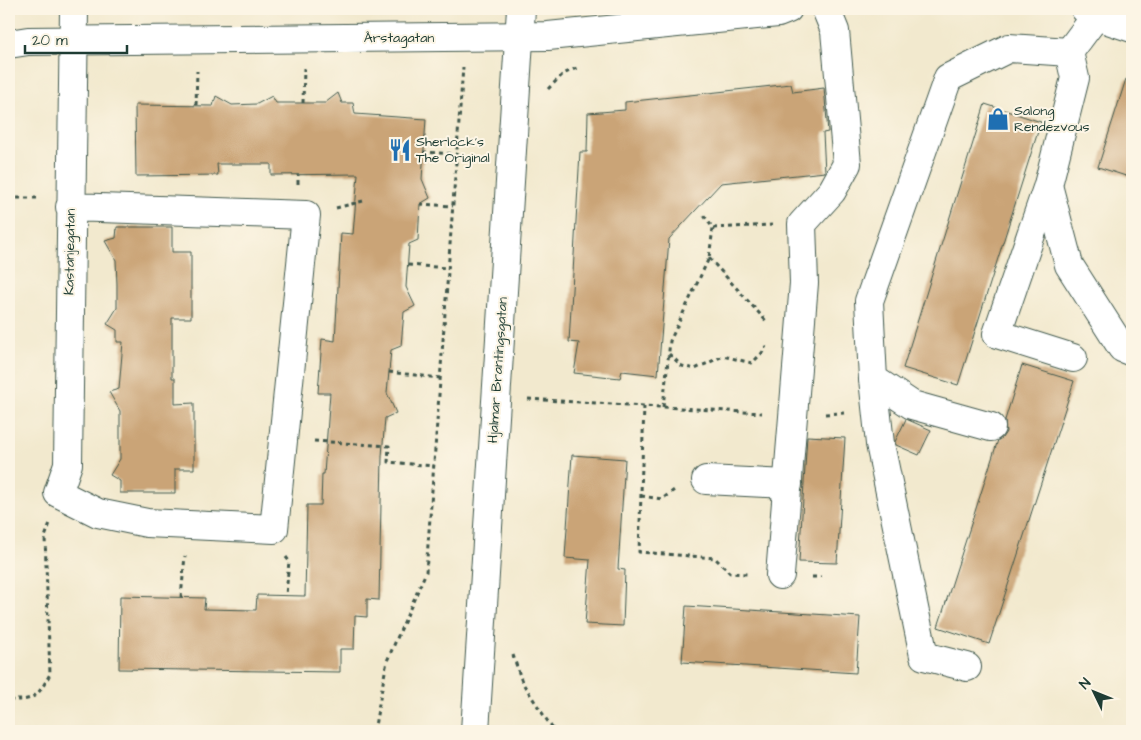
<svg xmlns="http://www.w3.org/2000/svg" width="1141" height="740" font-family="'Architects Daughter',sans-serif">
  <rect width="100%" height="100%" fill="#fcf5e5"/>
  <filter id="ink" filterUnits="userSpaceOnUse"><feTurbulence type="fractalNoise" baseFrequency=".02" numOctaves="2"/><feDisplacementMap in="SourceGraphic" scale="10" xChannelSelector="R" yChannelSelector="G"/><feConvolveMatrix kernelMatrix="1 2 1 2 8 2 1 2 1" color-interpolation-filters="sRGB"/></filter>
  <filter id="wash" filterUnits="userSpaceOnUse"><feTurbulence type="fractalNoise" baseFrequency=".0096" numOctaves="4" result="noise"/><feDisplacementMap in="SourceGraphic" scale="20" xChannelSelector="R" yChannelSelector="G"/><feGaussianBlur stdDeviation="1.12" result="paint"/><feColorMatrix in="noise" values="0 0 0 0 0 0 0 0 0 0 0 0 0 0 0 0 0 1.4 0 .05"/><feComposite in="paint" operator="in"/></filter>
  <g filter="url(#wash)">
    <rect width="100%" height="100%" fill="#f2e9ce"/>
    <g id="blocks">
      <g fill="#caa477">
        <path d="M 1126,79 L 1132,80 L 1132,178 L 1098,167 Z"/>
        <path d="M 791,84 L 793,92 L 824,88 L 828,132 L 823,133 L 825,172 L 721,183 L 669,239 L 658,375 L 622,371 L 620,378 L 574,373 L 579,343 L 569,342 L 580,152 L 587,152 L 588,113 L 625,110 L 625,102 Z"/>
        <path d="M 338,93 L 342,103 L 353,103 L 355,114 L 426,119 L 422,179 L 430,198 L 420,204 L 418,240 L 409,244 L 406,287 L 415,306 L 404,312 L 401,346 L 391,350 L 387,393 L 396,413 L 385,418 L 382,456 L 379,600 L 367,599 L 367,617 L 355,616 L 354,649 L 340,649 L 340,672 L 119,669 L 120,596 L 205,598 L 204,609 L 256,610 L 257,595 L 305,596 L 307,505 L 321,505 L 322,474 L 324,474 L 330,393 L 318,393 L 322,339 L 335,341 L 341,233 L 353,234 L 358,174 L 271,175 L 271,164 L 217,164 L 218,175 L 136,176 L 135,105 L 213,106 L 216,96 L 232,105 L 257,104 L 272,96 L 276,103 L 325,103 Z"/>
        <path d="M 985,104 L 1041,122 L 958,385 L 903,368 Z"/>
        <path d="M 117,227 L 172,227 L 172,252 L 191,252 L 191,318 L 172,318 L 172,378 L 175,378 L 175,404 L 194,403 L 194,469 L 175,469 L 175,493 L 120,493 L 120,481 L 110,475 L 120,459 L 120,411 L 109,392 L 119,389 L 123,342 L 117,342 L 117,330 L 107,324 L 117,308 L 117,284 L 116,260 L 105,241 L 116,238 Z"/>
        <path d="M 1022,365 L 1074,381 L 989,644 L 938,627 L 998,440 L 1002,438 L 1006,432 L 1005,420 Z"/>
        <path d="M 906,419 L 931,430 L 919,455 L 896,445 L 895,442 Z"/>
        <path d="M 807,436 L 845,438 L 837,563 L 799,562 Z"/>
        <path d="M 572,455 L 625,459 L 618,569 L 625,570 L 623,626 L 585,624 L 590,560 L 565,558 Z"/>
        <path d="M 686,606 L 860,617 L 856,673 L 682,662 Z"/>
      </g>
    </g>
  </g>
  <g filter="url(#ink)">
    <use href="#blocks" fill-opacity="0" stroke="#3f574b" stroke-width="1"/>
    <g fill="none" stroke-linecap="round" stroke-linejoin="round">
      <defs>
        <g id="minor">
          <path d="M 1085,9 L 1096,16 L 1132,28"/>
          <path d="M 9,44 L 28,41 L 548,36 L 778,13 L 788,9"/>
          <path d="M 1048,185 L 1069,265 L 1122,348 L 1132,352"/>
          <path d="M 70,207 L 306,215 L 274,529 L 147,523 L 98,513 L 58,493 L 68,464 L 74,9"/>
          <path d="M 1073,358 L 997,334 L 1048,185 L 1075,78 L 1069,52 L 1096,16"/>
          <path d="M 873,379 L 880,444 L 924,656 L 967,667"/>
          <path d="M 991,427 L 912,405 L 873,379 L 869,301 L 948,78 L 1009,48 L 1069,52"/>
          <path d="M 706,480 L 788,484"/>
          <path d="M 780,575 L 804,283 L 802,224 L 832,191 L 847,164 L 835,31 L 826,9"/>
          <path d="M 475,731 L 521,9"/>
        </g>
      </defs>
      <use href="#minor" stroke="#3f574b" stroke-width="30"/>
      <g stroke="#3f574b" stroke-width="3" stroke-dasharray="4 4" stroke-linecap="butt">
        <path d="M 548,89 L 563,74 L 579,67"/>
        <path d="M 303,103 L 304,68"/>
        <path d="M 196,105 L 197,71"/>
        <path d="M 423,152 L 457,154"/>
        <path d="M 298,184 L 298,175"/>
        <path d="M 9,198 L 40,198"/>
        <path d="M 420,204 L 453,206"/>
        <path d="M 336,208 L 363,201"/>
        <path d="M 713,228 L 772,225"/>
        <path d="M 709,258 L 768,323"/>
        <path d="M 408,265 L 448,268"/>
        <path d="M 669,354 L 682,366 L 695,369 L 723,356 L 752,363 L 762,353 L 766,346"/>
        <path d="M 389,372 L 440,378"/>
        <path d="M 528,399 L 762,413"/>
        <path d="M 644,406 L 639,552 L 715,558 L 730,573 L 748,574"/>
        <path d="M 663,407 L 670,341 L 709,258 L 713,228 L 703,214"/>
        <path d="M 825,414 L 844,413"/>
        <path d="M 314,441 L 389,446 L 388,462 L 434,466"/>
        <path d="M 641,496 L 662,499 L 677,488"/>
        <path d="M 286,557 L 289,561 L 286,595"/>
        <path d="M 812,577 L 821,577"/>
        <path d="M 181,597 L 185,556"/>
        <path d="M 513,655 L 522,682 L 554,731"/>
        <path d="M 9,700 C 35,701 38,696 50,674 L 45,537 L 50,523"/>
        <path d="M 374,731 L 387,661 L 426,572 L 463,67"/>
      </g>
      <use href="#minor" stroke="#fff" stroke-width="28"/>
    </g>
  </g>
  <defs>
    <symbol id="shop-bare" viewBox="-9 -9 18 18"><path d="M-5-2.5h2.3a2.7 3.5 0 0 1 5.4 0H5L5.5 6h-11ZM-1.5-2.5h3a1.5 2.3 0 0 0-3 0Z" fill="#1f6fb2" stroke="#fcf5e5" stroke-width="2.5" paint-order="stroke"/></symbol>
    <symbol id="restaurant-bare" viewBox="-9 -9 18 18"><path d="M-5-6h1v4h1v-4h1v4h1v-4h1v5L-1.5 .5V6h-2V.5L-5-1ZM5-6V6H3V1.5H1.5Q1.5-4 5-6Z" fill="#1f6fb2" stroke="#fcf5e5" stroke-width="2.5" paint-order="stroke"/></symbol>
  </defs>
  <g fill-rule="evenodd">
    <use href="#shop-bare" x="982" y="103" width="32" height="32"/>
    <use href="#restaurant-bare" x="384" y="134" width="32" height="32"/>
  </g>
  <g text-anchor="middle" dominant-baseline="central" stroke-width="4" stroke-linejoin="round" paint-order="stroke">
    <g font-size="14" fill="#1f3d34" stroke="#fcf5e5">
      <text x="399" y="38">Årstagatan</text>
      <text transform="translate(70 252) rotate(-89)">Kastanjegatan</text>
      <text transform="translate(498 370) rotate(-86)">Hjalmar Brantingsgatan</text>
    </g>
    <g font-size="14" fill="#1f3d34" stroke="#fcf5e5" text-anchor="start">
      <text x="1014" y="111">Salong<tspan x="1014" dy="16">Rendezvous</tspan></text>
      <text x="416" y="142">Sherlock's<tspan x="416" dy="16">The Original</tspan></text>
    </g>
  </g>
  <rect width="1141" height="740" fill="none" stroke="#fcf5e5" stroke-width="30"/>
  <g transform="translate(1094 692) rotate(313)" stroke="#fcf5e5" stroke-width="4" paint-order="stroke">
  <path d="M0-4L9 19L0 12L-9 19Z" fill="#1f3d34"/>
  <text y="-8" font-size="14" font-weight="bold" text-anchor="middle" fill="#1f3d34">N</text>
  </g>
  <path d="M25 45v8h102v-8" fill="none" stroke="#1f3d34" stroke-width="2.5"/>
  <text x="32" y="45" font-size="15" fill="#1f3d34" stroke="#fcf5e5" stroke-width="4" paint-order="stroke">20 m</text>
</svg>
